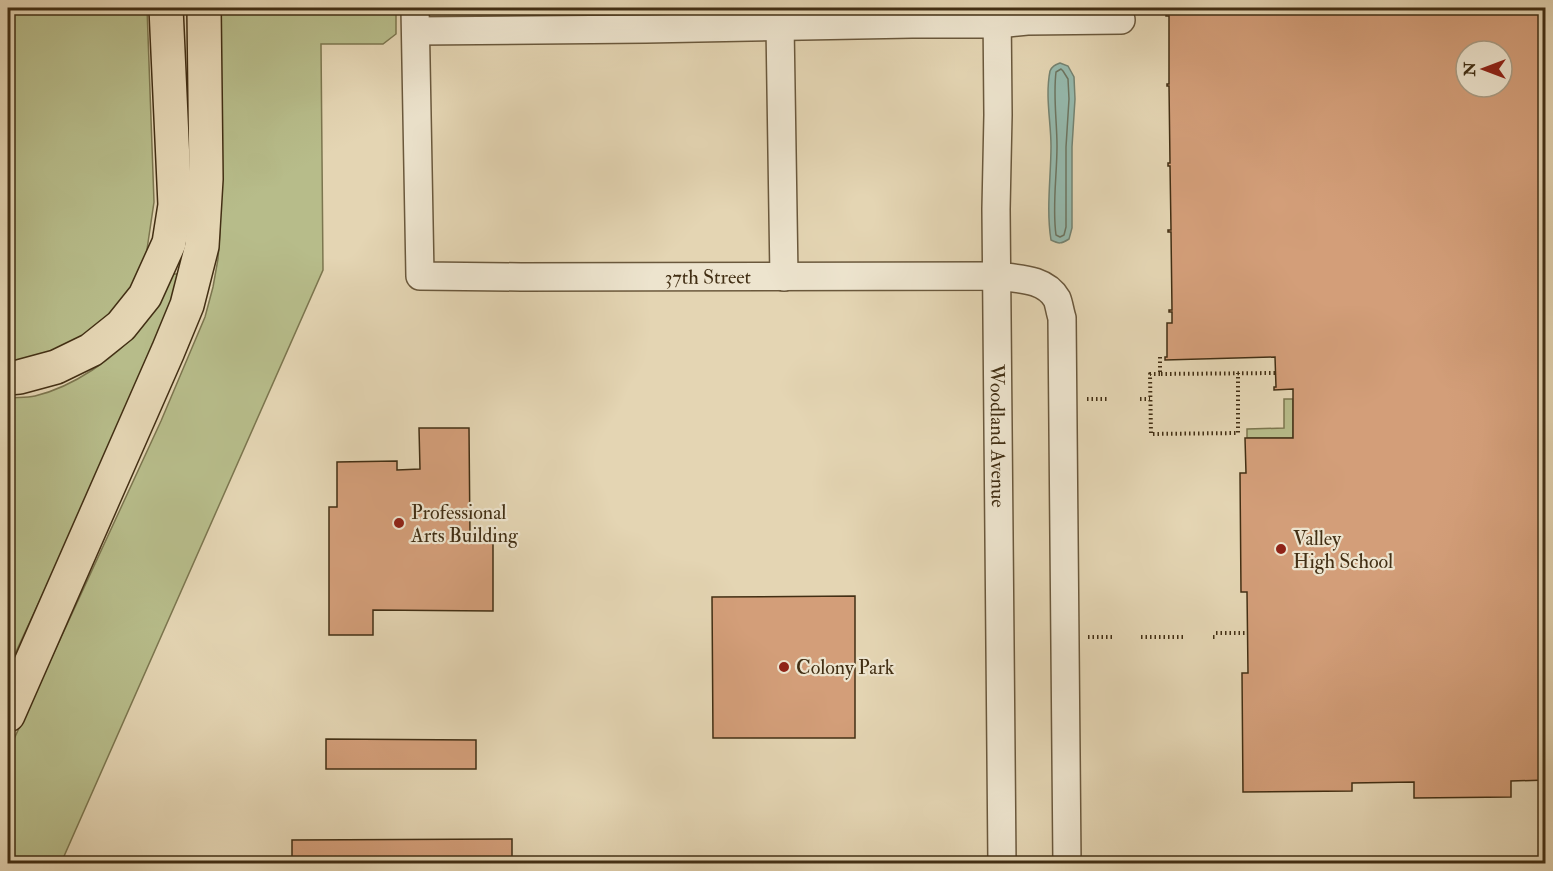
<svg xmlns="http://www.w3.org/2000/svg" width="1553" height="871" font-family="'IM FELL Double Pica',serif">
  <rect width="100%" height="100%" fill="#e4d5b3"/>
  <filter id="stains"><feTurbulence type="fractalNoise" baseFrequency=".00333" numOctaves="4"/><feColorMatrix values="0 0 0 0 .2 0 0 0 0 .09 0 0 0 0 .02 0 0 0 .5 -.17"/></filter>
  <radialGradient id="worn" r=".72"><stop offset=".6" stop-color="#630" stop-opacity="0"/><stop offset="1" stop-color="#630" stop-opacity=".3"/></radialGradient>
  <g fill="#b7bc8a" stroke="#7c764f" stroke-width="1.5">
    <path d="M 8,8 L 147,8 L 154,202 L 146,256 L 126,297 L 99,324 L 72,343 L 36,359 L 8,365 Z"/>
    <path d="M 218,8 L 396,8 L 396,34 L 383,44 L 321,44 L 323,270 L 61,863 L 8,864 L 8,752 L 161,421 L 205,317 L 213,287 L 218,259 L 220,231 Z"/>
    <path d="M 173,274 L 179,274 L 172,301 L 137,391 L 8,669 L 8,398 C 17,397 26,398 35,396 C 73,387 115,358 140,329 C 154,313 164,293 173,274 Z"/>
    <path d="M 1284,399 L 1293,399 L 1293,438 L 1247,438 L 1247,429 L 1284,428 Z"/>
  </g>
  <path fill="#95b9ad" stroke="#748270" stroke-width="1.5" d="M 1060,63 L 1068,66 L 1074,77 L 1075,99 L 1072,147 L 1072,228 L 1069,239 C 1061,244 1059,244 1051,240 C 1046,209 1051,177 1051,146 C 1051,122 1045,96 1050,71 C 1052,66 1055,65 1060,63 Z"/>
  <g fill="none" stroke-linecap="round" stroke-linejoin="round">
    <path stroke="#6c7460" stroke-width="1.5" d="M 1061,69 L 1063,71 L 1068,79 L 1069,99 L 1066,147 L 1066,227 L 1064,235 L 1060,237 L 1056,235 C 1052,206 1057,176 1057,146 C 1057,121 1053,97 1056,72 Z"/>
  </g>
  <g fill="#d39e79" stroke="#422f14" stroke-width="1.5" fill-rule="evenodd">
    <path d="M 1186,8 L 1322,8 L 1322,11 L 1425,10 L 1425,8 L 1546,8 L 1546,780 L 1511,781 L 1511,797 L 1414,798 L 1414,782 L 1352,783 L 1352,791 L 1243,792 L 1242,673 L 1248,673 L 1247,592 L 1241,592 L 1240,473 L 1246,473 L 1245,438 L 1293,438 L 1293,389 L 1274,390 L 1274,387 L 1276,387 L 1275,357 L 1165,360 L 1165,357 L 1167,357 L 1167,323 L 1172,323 L 1172,312 L 1169,312 L 1169,310 L 1172,310 L 1171,232 L 1168,232 L 1168,230 L 1171,230 L 1170,166 L 1168,166 L 1168,163 L 1170,163 L 1169,86 L 1167,86 L 1167,84 L 1169,84 L 1169,16 L 1166,16 L 1166,13 L 1186,13 ZM 1466,51 L 1502,51 L 1502,87 L 1466,87 Z"/>
    <path d="M 419,428 L 469,428 L 470,539 L 493,539 L 493,611 L 373,610 L 373,635 L 329,635 L 329,507 L 337,507 L 337,462 L 397,461 L 397,470 L 420,469 Z"/>
    <path d="M 855,596 L 855,738 L 713,738 L 712,597 Z"/>
    <path d="M 326,739 L 476,740 L 476,769 L 326,769 Z"/>
    <path d="M 512,839 L 512,864 L 292,864 L 292,840 Z"/>
  </g>
  <g fill="none" stroke-linecap="round" stroke-linejoin="round">
    <defs>
      <g id="minor">
        <path id="s1" d="M 415,8 L 420,276 L 521,277 L 996,276 C 1018,279 1045,278 1057,299 C 1059,304 1060,312 1062,318 L 1067,864"/>
        <path id="s2" d="M 997,8 L 998,115 L 996,209 L 1002,864"/>
        <path d="M 780,25 L 784,277"/>
        <path d="M 416,31 L 646,29 L 912,24 L 998,24 L 1027,21 L 1121,20"/>
      </g>
      <g id="highway">
        <path d="M 8,378 L 19,377 L 56,367 L 91,350 L 121,326 L 145,296 L 169,243 L 175,205 L 166,8"/>
        <path d="M 8,715 L 168,351 L 187,305 L 202,246 L 206,179 L 204,8"/>
      </g>
    </defs>
    <use href="#minor" stroke="#6a583c" stroke-width="30"/>
    <use href="#highway" stroke="#422f14" stroke-width="36"/>
    <g stroke="#422f14" stroke-width="4" stroke-dasharray="1.5 3" stroke-linecap="butt">
      <path d="M 1160,357 L 1160,374 L 1275,373"/>
      <path d="M 1160,374 L 1150,374 L 1151,434 L 1238,433 L 1238,373"/>
      <path d="M 1087,399 L 1109,399"/>
      <path d="M 1140,399 L 1150,399"/>
      <path d="M 1216,633 L 1247,633"/>
      <path d="M 1088,637 L 1112,637"/>
      <path d="M 1141,637 L 1184,637"/>
      <path d="M 1213,637 L 1216,637"/>
    </g>
    <use href="#minor" stroke="#ede4ce" stroke-width="27"/>
    <use href="#highway" stroke="#e4d5b3" stroke-width="33"/>
  </g>
  <g fill="#8f2418" stroke="#ede4ce" stroke-width="2">
    <circle cx="399" cy="523" r="6"/>
    <circle cx="1281" cy="549" r="6"/>
    <circle cx="784" cy="667" r="6"/>
  </g>
  <g text-anchor="middle" dominant-baseline="central" stroke-width="4.5" stroke-linejoin="round" paint-order="stroke">
    <g font-size="20" fill="#422f14" stroke="#ede4ce">
      <text stroke="none"><textPath href="#s1" startOffset="556">37th Street</textPath></text>
      <text stroke="none"><textPath href="#s2" startOffset="428">Woodland Avenue</textPath></text>
    </g>
    <g font-size="20" fill="#422f14" stroke="#ede4ce" text-anchor="start">
      <text x="411" y="512">Professional<tspan x="411" dy="23">Arts Building</tspan></text>
      <text x="1293" y="538">Valley<tspan x="1293" dy="23">High School</tspan></text>
      <text x="796" y="667">Colony Park</text>
    </g>
  </g>
  <rect width="1553" height="871" fill="none" stroke="#e4d5b3" stroke-width="30"/>
  <rect x="9" y="9" width="1535" height="853" fill="none" stroke="#422f14" stroke-width="3"/>
  <rect x="15" y="15" width="1523" height="841" fill="none" stroke="#422f14" stroke-width="1.5"/>
  <g transform="translate(1484 69) rotate(270)"><circle r="28" fill="#ede4ce" stroke="#a99c84" stroke-width="1.5"/>
  <path d="M0-4.5L10 22L0 15L-10 22Z" fill="#8f2418"/>
  <text y="-9" font-size="16" font-weight="bold" text-anchor="middle" fill="#422f14">N</text>
  </g>
  <rect width="100%" height="100%" filter="url(#stains)"/>
  <rect width="100%" height="100%" fill="url(#worn)"/>
</svg>
